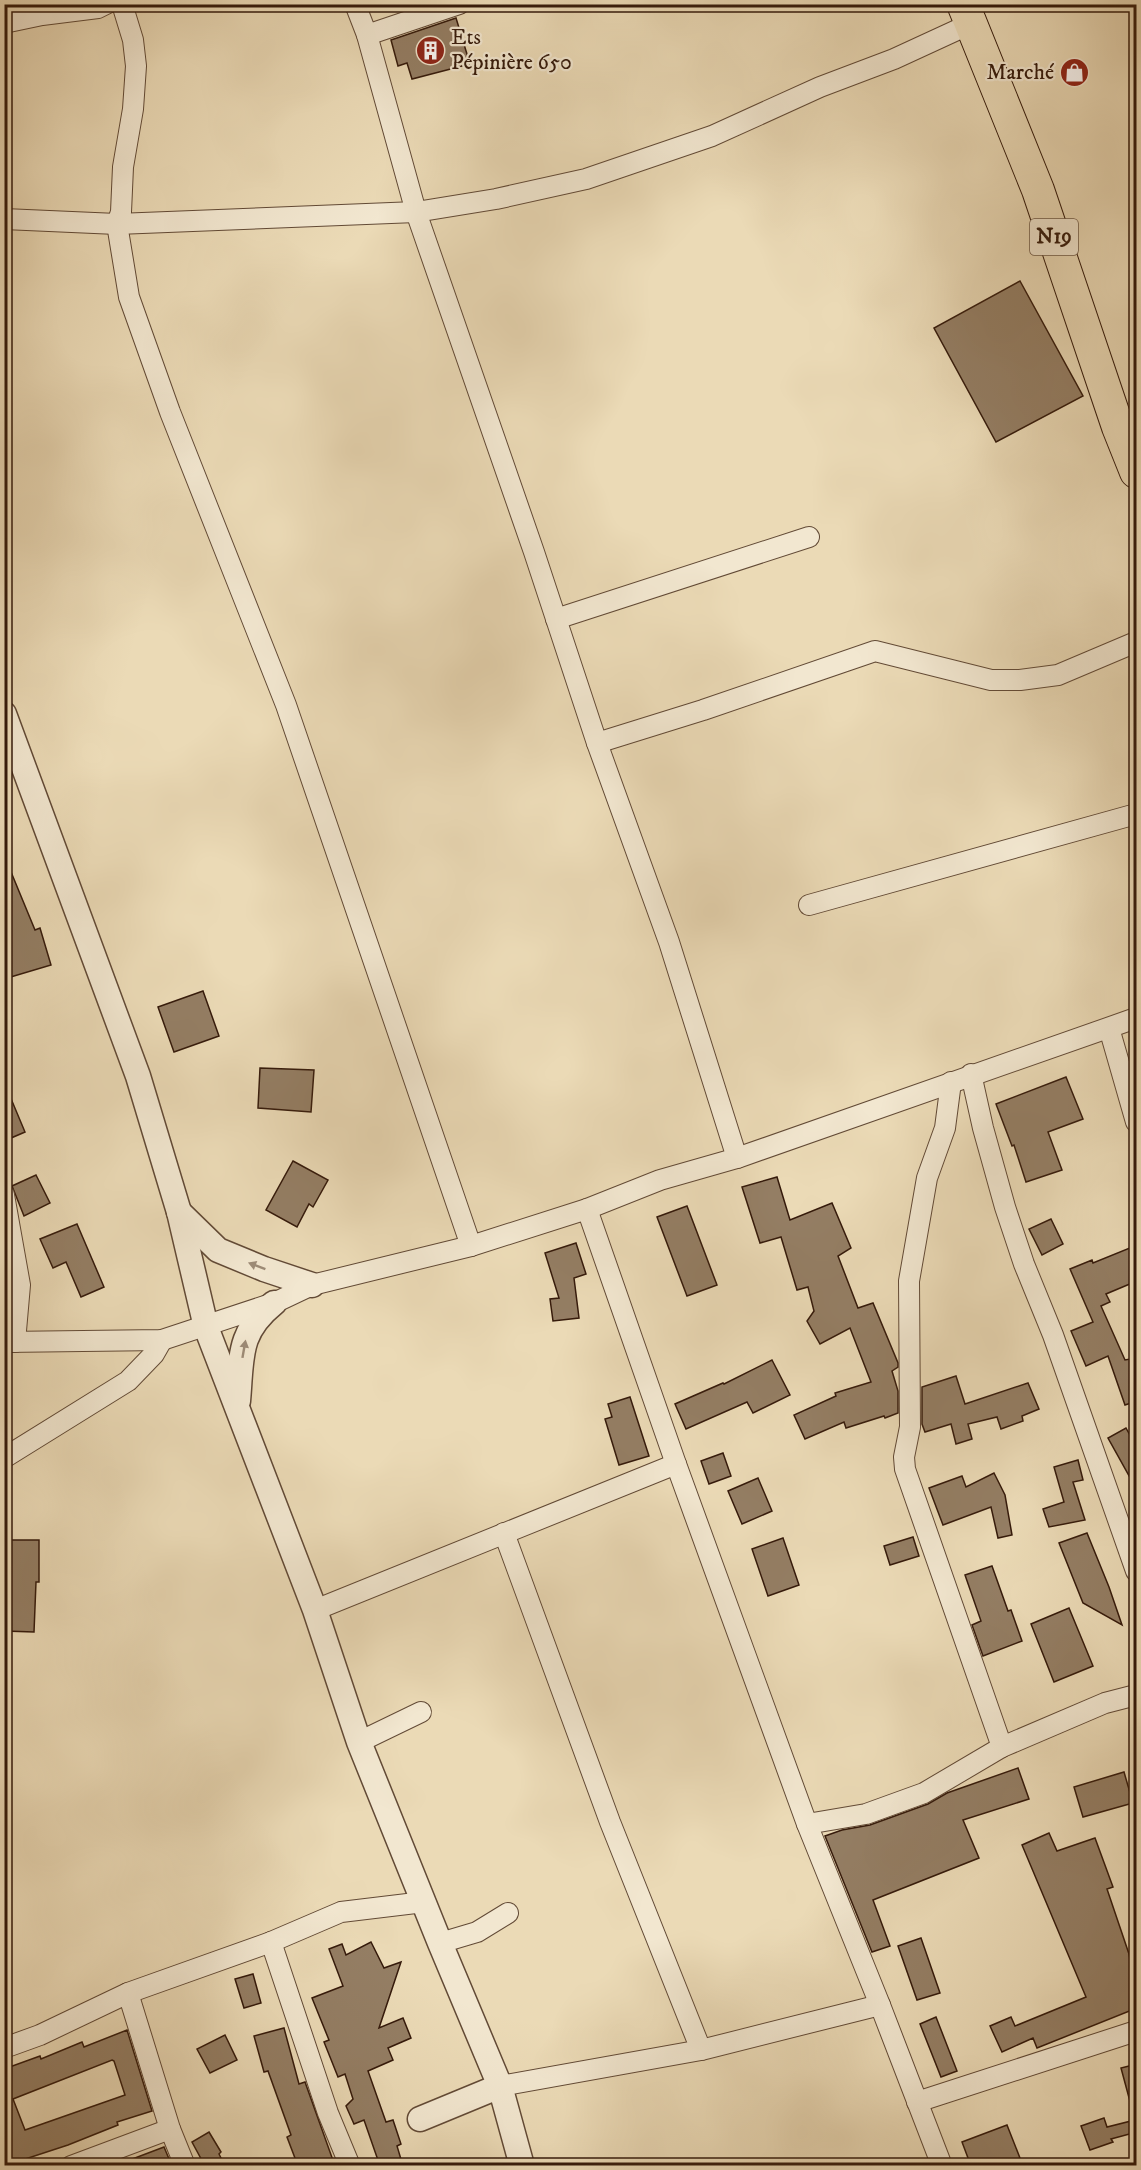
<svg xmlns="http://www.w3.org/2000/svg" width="1141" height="2170" font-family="'IM FELL DW Pica',serif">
  <rect width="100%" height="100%" fill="#ebdab6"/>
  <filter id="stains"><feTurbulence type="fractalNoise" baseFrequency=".00333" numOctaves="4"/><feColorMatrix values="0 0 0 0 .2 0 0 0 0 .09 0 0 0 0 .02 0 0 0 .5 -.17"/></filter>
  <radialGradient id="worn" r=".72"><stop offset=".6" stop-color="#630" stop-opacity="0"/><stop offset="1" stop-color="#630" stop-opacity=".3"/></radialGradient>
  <g fill="#947e64" stroke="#351a0b" stroke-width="1.5" fill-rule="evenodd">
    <path d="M 456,18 L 470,64 L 412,79 L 407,63 L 398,66 L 391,40 Z"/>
    <path d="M 1020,281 L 1083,396 L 996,442 L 934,328 Z"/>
    <path d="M 4,855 L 35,930 L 40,928 L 51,965 L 4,979 Z"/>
    <path d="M 203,991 L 219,1036 L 174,1052 L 158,1007 Z"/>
    <path d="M 260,1068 L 314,1070 L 311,1112 L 258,1108 Z"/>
    <path d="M 1066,1077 L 1083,1119 L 1048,1132 L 1062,1170 L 1026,1182 L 1014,1145 L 1012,1146 L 996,1104 Z"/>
    <path d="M 4,1082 L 25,1132 L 4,1141 Z"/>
    <path d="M 293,1161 L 328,1180 L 313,1207 L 309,1204 L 297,1227 L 266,1210 Z"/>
    <path d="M 36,1175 L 50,1203 L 24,1216 L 12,1186 Z"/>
    <path d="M 777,1177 L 790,1220 L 832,1203 L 851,1248 L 838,1256 L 858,1308 L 873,1303 L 898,1363 L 898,1367 L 892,1371 L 898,1391 L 898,1413 L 885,1418 L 884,1416 L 846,1428 L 844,1422 L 805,1439 L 794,1415 L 836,1396 L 835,1393 L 871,1382 L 850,1328 L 820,1344 L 807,1321 L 814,1311 L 808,1287 L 797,1290 L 781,1237 L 760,1243 L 742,1187 Z"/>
    <path d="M 687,1206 L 717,1285 L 687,1296 L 657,1217 Z"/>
    <path d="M 1051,1219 L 1063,1244 L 1042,1255 L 1029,1229 Z"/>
    <path d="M 77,1224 L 104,1287 L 81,1297 L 66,1262 L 53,1268 L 40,1239 Z"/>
    <path d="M 576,1243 L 586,1274 L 574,1278 L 579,1318 L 553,1321 L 550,1299 L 559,1298 L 545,1253 Z"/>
    <path d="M 1137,1245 L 1137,1281 L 1106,1294 L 1110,1302 L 1101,1306 L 1125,1360 L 1130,1359 L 1137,1379 L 1137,1401 L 1125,1405 L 1108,1356 L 1086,1366 L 1071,1331 L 1093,1322 L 1070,1269 L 1092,1260 L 1093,1263 Z"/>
    <path d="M 772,1360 L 790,1395 L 753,1413 L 747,1402 L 686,1429 L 675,1404 L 723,1383 L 724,1384 Z"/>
    <path d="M 956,1376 L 965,1404 L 1028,1383 L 1039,1409 L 1022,1416 L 1023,1421 L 1001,1429 L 997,1417 L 968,1424 L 972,1439 L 956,1444 L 951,1424 L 925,1432 L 922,1424 L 922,1387 Z"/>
    <path d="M 630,1397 L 649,1456 L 619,1465 L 605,1419 L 612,1417 L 608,1404 Z"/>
    <path d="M 1126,1428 L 1137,1448 L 1137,1490 L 1108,1438 Z"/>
    <path d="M 723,1453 L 731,1476 L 709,1484 L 701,1461 Z"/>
    <path d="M 1078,1460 L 1083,1480 L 1073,1482 L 1085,1520 L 1049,1527 L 1043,1509 L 1064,1502 L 1054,1467 Z"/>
    <path d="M 994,1473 L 1005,1495 L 1012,1535 L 998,1538 L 991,1507 L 943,1525 L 929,1488 L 962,1476 L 966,1487 Z"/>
    <path d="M 758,1478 L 772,1511 L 742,1524 L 728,1491 Z"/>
    <path d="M 1087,1533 L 1109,1587 L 1122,1625 L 1083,1603 L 1059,1543 Z"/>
    <path d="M 913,1537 L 919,1556 L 890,1565 L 884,1546 Z"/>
    <path d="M 783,1538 L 799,1585 L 768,1596 L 752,1549 Z"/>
    <path d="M 4,1540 L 39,1540 L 39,1582 L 36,1582 L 34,1632 L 4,1631 Z"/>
    <path d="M 992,1566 L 1008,1611 L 1011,1610 L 1022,1641 L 983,1656 L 972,1625 L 981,1621 L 965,1575 Z"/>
    <path d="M 1069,1608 L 1093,1666 L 1054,1682 L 1031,1624 Z"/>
    <path d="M 1018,1768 L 1029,1799 L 963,1820 L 979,1858 L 873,1900 L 890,1946 L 872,1952 L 825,1836 L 842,1830 L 870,1825 L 928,1804 L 947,1793 Z"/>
    <path d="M 1124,1772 L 1133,1803 L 1083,1817 L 1074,1787 Z"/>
    <path d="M 1049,1833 L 1057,1851 L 1095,1838 L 1113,1887 L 1107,1889 L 1129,1954 L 1137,1995 L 1137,2008 L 1037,2048 L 1033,2038 L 1002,2052 L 990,2026 L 1011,2017 L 1015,2026 L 1086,1997 L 1022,1845 Z"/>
    <path d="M 921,1938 L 940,1993 L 917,2000 L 898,1946 Z"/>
    <path d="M 371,1942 L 384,1968 L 401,1962 L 379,2028 L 403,2018 L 411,2038 L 388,2048 L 393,2060 L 368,2071 L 386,2122 L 393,2120 L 401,2144 L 397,2146 L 403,2166 L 380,2166 L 364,2120 L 354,2124 L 346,2106 L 353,2099 L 345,2074 L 338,2077 L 324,2042 L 329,2040 L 312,1998 L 343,1986 L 329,1949 L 342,1944 L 346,1955 Z"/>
    <path d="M 253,1974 L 261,2003 L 244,2008 L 235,1979 Z"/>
    <path d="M 936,2017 L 957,2071 L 941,2077 L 920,2024 Z"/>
    <path d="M 284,2028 L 299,2084 L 305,2082 L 335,2166 L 298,2166 L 287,2137 L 291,2135 L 268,2071 L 264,2072 L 254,2036 Z"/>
    <path d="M 127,2030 L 152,2111 L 117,2122 L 118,2125 L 68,2145 L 4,2166 L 4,2069 L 40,2056 L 41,2059 L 82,2042 L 84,2047 ZM 112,2060 L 114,2061 L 125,2095 L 25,2130 L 13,2099 Z"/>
    <path d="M 225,2035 L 237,2060 L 210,2073 L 197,2049 Z"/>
    <path d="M 1137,2064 L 1137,2108 L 1132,2109 L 1121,2068 Z"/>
    <path d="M 1104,2118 L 1107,2127 L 1135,2120 L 1137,2132 L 1111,2139 L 1113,2142 L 1090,2150 L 1081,2126 Z"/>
    <path d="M 1007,2125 L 1020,2158 L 999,2166 L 971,2166 L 962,2142 Z"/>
    <path d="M 209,2132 L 221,2152 L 219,2154 L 225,2166 L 205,2166 L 192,2142 Z"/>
    <path d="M 164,2147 L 172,2166 L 119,2166 L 119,2164 Z"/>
  </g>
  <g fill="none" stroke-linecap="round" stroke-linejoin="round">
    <defs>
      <g id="minor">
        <path d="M 122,4 L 133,40 L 136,66 L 133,109 L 123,167 L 121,212 L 117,224 L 129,297 L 170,412 L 286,705 L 471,1246"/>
        <path d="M 355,4 L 367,35 L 416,212 L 534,552 L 597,743 L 669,942 L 737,1158"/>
        <path d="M 4,23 L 42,15 L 98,8 L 106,4"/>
        <path d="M 367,35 L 459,4"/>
        <path d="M 4,219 L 117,224 L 416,212 L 496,199 L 586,179 L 712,136 L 820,87 L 894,59 L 970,24"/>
        <path d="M 556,619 L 809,537"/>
        <path d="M 597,743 L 703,710 L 875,651 L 991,680 L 1020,680 L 1058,675 L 1136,642"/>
        <path d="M 809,905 L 1136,814"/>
        <path d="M 1109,1028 L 1136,1122"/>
        <path d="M 971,1074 L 983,1128 L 1005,1207 L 1024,1264 L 1053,1335 L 1136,1571"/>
        <path d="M 951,1082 L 945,1128 L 927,1178 L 909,1281 L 910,1427 L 904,1457 L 905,1469 L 1002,1747"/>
        <path d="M 4,1195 L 20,1285 L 15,1342"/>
        <path d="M 587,1209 L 676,1464 L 807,1824 L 880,2005 L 942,2166"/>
        <path d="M 4,1342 L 162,1340 L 274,1303 L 312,1285 L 471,1246 L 587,1209 L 660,1180 L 737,1158 L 1136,1018"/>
        <path d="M 4,1458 L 128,1381 L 154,1354 L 162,1340"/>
        <path d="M 504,1533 L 610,1822 L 701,2050"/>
        <path d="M 315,1610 L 676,1464"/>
        <path d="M 359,1742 L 421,1712"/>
        <path d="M 807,1824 L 866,1814 L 924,1793 L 1002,1747 L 1105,1703 L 1136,1695"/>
        <path d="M 271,1942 L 328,2113 L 350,2166"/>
        <path d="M 440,1943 L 477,1932 L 508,1913"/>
        <path d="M 128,1993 L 170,2129 L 185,2166"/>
        <path d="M 4,2048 L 40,2035 L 128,1993 L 271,1942 L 341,1912 L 424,1902"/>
        <path d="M 500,2086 L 701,2050 L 880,2005"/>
        <path d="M 917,2102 L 1136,2031"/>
        <path d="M 71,2166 L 170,2129"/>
      </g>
      <g id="tertiary">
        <path d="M 4,714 L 138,1076 L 179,1212 L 206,1327 L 315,1610 L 359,1742 L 440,1943 L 500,2086 L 522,2166"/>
        <path d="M 179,1212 L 218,1250 L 264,1269 L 312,1285"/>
        <path d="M 238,1401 C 242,1357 237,1333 274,1303"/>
        <path d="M 420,2119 L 500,2086"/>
      </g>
      <path id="trunk" d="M 963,4 L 1038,190 L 1118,427 L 1136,472"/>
    </defs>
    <use href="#minor" stroke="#624a36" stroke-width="22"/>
    <use href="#tertiary" stroke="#624a36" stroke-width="27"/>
    <use href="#trunk" stroke="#351a0b" stroke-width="34"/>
    <use href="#minor" stroke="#f2e7d0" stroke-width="20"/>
    <use href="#tertiary" stroke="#f2e7d0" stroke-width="24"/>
    <use href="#trunk" stroke="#ebdab6" stroke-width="32"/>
  </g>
  <defs><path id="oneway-solid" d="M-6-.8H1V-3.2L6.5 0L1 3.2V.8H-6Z" transform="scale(1.5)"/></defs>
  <g fill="#9d8b77">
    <use href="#oneway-solid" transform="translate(257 1266) rotate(-159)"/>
    <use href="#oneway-solid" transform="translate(244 1349) rotate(-80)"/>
  </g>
  <defs>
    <symbol id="building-disc" viewBox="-11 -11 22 22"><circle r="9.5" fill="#8f2418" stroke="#f2e7d0"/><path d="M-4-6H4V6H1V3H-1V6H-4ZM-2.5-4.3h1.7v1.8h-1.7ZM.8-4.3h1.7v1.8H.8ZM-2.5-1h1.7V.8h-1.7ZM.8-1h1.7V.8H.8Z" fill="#fff"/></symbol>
    <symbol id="shop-disc" viewBox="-11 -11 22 22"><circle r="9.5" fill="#8f2418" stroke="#f2e7d0"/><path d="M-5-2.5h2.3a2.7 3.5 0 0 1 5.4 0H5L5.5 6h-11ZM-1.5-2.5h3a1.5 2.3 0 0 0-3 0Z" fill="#fff"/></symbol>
  </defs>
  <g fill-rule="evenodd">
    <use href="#building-disc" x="414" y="34" width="33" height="33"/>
    <use href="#shop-disc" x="1058" y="56" width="33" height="33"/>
  </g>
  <g text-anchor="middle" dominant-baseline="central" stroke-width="4.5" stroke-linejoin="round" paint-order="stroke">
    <rect fill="#f2e7d0" stroke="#6e5846" stroke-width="1.5" x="1030" y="219" width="48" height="36" rx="4.5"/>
    <g font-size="21" font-weight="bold" fill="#351a0b">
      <text x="1054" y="237">N19</text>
    </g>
    <g font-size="22" fill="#351a0b" stroke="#f2e7d0" text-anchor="start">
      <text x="451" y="37">Ets<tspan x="451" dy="25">Pépinière 650</tspan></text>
      <text x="1054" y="72" text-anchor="end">Marché</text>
    </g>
  </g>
  <rect width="1141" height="2170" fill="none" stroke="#ebdab6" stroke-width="24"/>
  <rect x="6" y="6" width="1129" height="2158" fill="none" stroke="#351a0b" stroke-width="3"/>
  <rect x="12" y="12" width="1117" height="2146" fill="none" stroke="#351a0b" stroke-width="1.5"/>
  <rect width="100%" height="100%" filter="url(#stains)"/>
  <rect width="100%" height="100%" fill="url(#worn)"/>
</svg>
